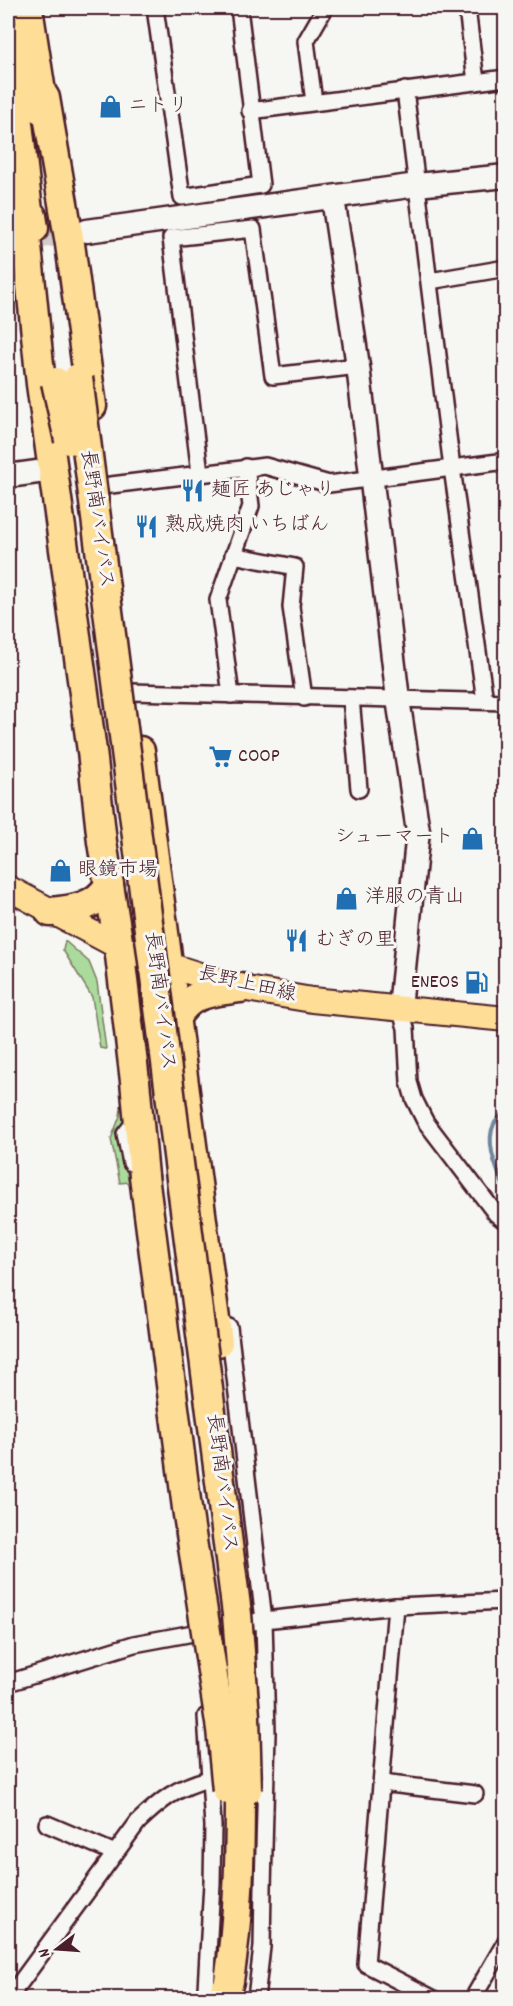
<svg xmlns="http://www.w3.org/2000/svg" width="513" height="2006" font-family="Dekko,'Klee One',sans-serif">
  <rect width="100%" height="100%" fill="#f6f6f2"/>
  <filter id="ink" filterUnits="userSpaceOnUse"><feTurbulence type="fractalNoise" baseFrequency=".0167" numOctaves="2"/><feDisplacementMap in="SourceGraphic" scale="12" xChannelSelector="R" yChannelSelector="G"/><feConvolveMatrix kernelMatrix="1 2 1 2 8 2 1 2 1" color-interpolation-filters="sRGB"/></filter>
  <g filter="url(#ink)">
    <g fill="#aadb9c" stroke="#7a7d64" stroke-width="1.5">
      <path d="M 65,941 L 89,962 L 97,982 L 106,1049 L 100,1048 L 92,997 L 63,950 Z"/>
      <path d="M 131,1100 L 127,1117 L 118,1135 L 129,1182 L 120,1183 L 111,1139 L 120,1116 L 122,1101 Z"/>
    </g>
    <g fill="none" stroke-linecap="round" stroke-linejoin="round">
      <g stroke="#70869e" stroke-width="4">
        <path d="M 506,1109 C 502,1115 497,1119 494,1124 C 484,1145 499,1173 506,1193"/>
        <path d="M 501,1998 L 506,1977"/>
      </g>
      <path stroke="#d4cbca" stroke-width="22" stroke-dasharray="22 11" stroke-linecap="butt" d="M 8,242 L 83,231"/>
      <defs>
        <g id="street">
          <path d="M 155,8 L 182,197 L 261,185 L 239,8"/>
          <path d="M 467,8 L 476,82"/>
          <path d="M 405,90 L 452,468 L 485,701"/>
          <path d="M 314,102 L 306,41 L 325,8"/>
          <path d="M 250,111 L 506,78"/>
          <path d="M 430,281 L 506,268"/>
          <path d="M 200,473 L 171,238 L 253,229 L 273,376 L 358,366"/>
          <path d="M 103,486 L 265,466 L 329,484 L 506,461"/>
          <path d="M 233,555 L 295,567 L 291,607 L 304,698"/>
          <path d="M 131,692 L 506,702"/>
          <path d="M 231,695 L 218,600 L 251,506 L 246,467"/>
          <path d="M 351,698 L 359,789"/>
          <path d="M 400,1008 L 406,1028 L 409,1082 L 414,1099 L 425,1121 L 496,1214 L 506,1222"/>
          <path d="M 131,1163 L 125,1134 L 137,1119"/>
          <path d="M 229,1327 L 264,1620 L 267,1733 L 263,1888 L 262,1947 L 256,1998"/>
          <path d="M 396,1606 L 366,1964 L 432,1998"/>
          <path d="M 8,1683 L 134,1644 L 264,1620 L 396,1606 L 506,1601"/>
          <path d="M 206,1716 L 213,1826 L 212,1883 L 206,1989 L 216,1998"/>
          <path d="M 381,1783 L 475,1794"/>
          <path d="M 47,1824 L 115,1853"/>
          <path d="M 9,1998 L 138,1822 C 161,1800 177,1787 209,1779"/>
          <path d="M 473,1998 L 506,1941"/>
        </g>
        <g id="secondary">
          <path d="M 333,198 L 358,366 L 398,699 L 418,831 L 400,1008"/>
          <path d="M 87,231 L 417,185 L 506,176"/>
          <path d="M 8,476 L 52,470"/>
        </g>
        <path id="primary" d="M 8,888 L 119,947 L 168,965 L 241,988 L 312,1000 L 506,1019"/>
        <g id="highway">
          <path d="M 28,8 L 41,92 L 38,100 L 40,109"/>
          <path d="M 8,35 L 28,211 L 32,216 L 34,228"/>
          <path d="M 41,92 L 45,98 L 70,244 L 92,406"/>
          <path d="M 28,211 L 24,217 L 41,384 L 92,751 L 102,842 L 119,947 L 135,1081 L 144,1176"/>
          <path d="M 140,751 L 218,1342"/>
          <path d="M 50,912 C 74,910 96,907 109,885"/>
          <path d="M 175,1019 C 190,991 213,992 241,988"/>
          <path d="M 222,1998 C 223,1992 228,1988 229,1981 C 239,1917 240,1855 240,1790"/>
        </g>
      </defs>
      <use href="#street" stroke="#4a1f2b" stroke-width="20"/>
      <use href="#secondary" stroke="#4a1f2b" stroke-width="27"/>
      <use href="#primary" stroke="#4a1f2b" stroke-width="28"/>
      <use href="#highway" stroke="#4a1f2b" stroke-width="33"/>
      <use href="#street" stroke="#f6f6f2" stroke-width="15"/>
      <use href="#secondary" stroke="#f6f6f2" stroke-width="22"/>
      <use href="#primary" stroke="#fedd96" stroke-width="24"/>
      <use href="#highway" stroke="#fedd96" stroke-width="28"/>
      <defs>
        <g id="highway-bridge">
          <path d="M 78,378 L 237,1614 L 245,1716 L 247,1790"/>
          <path d="M 56,382 L 69,440"/>
          <path d="M 144,1176 L 187,1508 L 221,1729 L 227,1790"/>
        </g>
      </defs>
      <use href="#highway-bridge" stroke="#4a1f2b" stroke-width="33" stroke-linecap="butt"/>
      <use href="#highway-bridge" stroke="#fedd96" stroke-width="28"/>
    </g>
  </g>
  <defs>
    <symbol id="shop-bare" viewBox="-9 -9 18 18"><path d="M-5-2.5h2.3a2.7 3.5 0 0 1 5.4 0H5L5.5 6h-11ZM-1.5-2.5h3a1.5 2.3 0 0 0-3 0Z" fill="#1f6fb2" stroke="#f6f6f2" stroke-width="2.5" paint-order="stroke"/></symbol>
    <symbol id="restaurant-bare" viewBox="-9 -9 18 18"><path d="M-5-6h1v4h1v-4h1v4h1v-4h1v5L-1.5 .5V6h-2V.5L-5-1ZM5-6V6H3V1.5H1.5Q1.5-4 5-6Z" fill="#1f6fb2" stroke="#f6f6f2" stroke-width="2.5" paint-order="stroke"/></symbol>
    <symbol id="supermarket-bare" viewBox="-9 -9 18 18"><path d="M-6-5.5h2.5l.6 2H6L4.5 2H-2.5L-4.4-4H-6ZM-1.5 3.2a1.3 1.3 0 1 0 .1 0ZM3 3.2a1.3 1.3 0 1 0 .1 0Z" fill="#1f6fb2" stroke="#f6f6f2" stroke-width="2.5" paint-order="stroke"/></symbol>
    <symbol id="fuel-bare" viewBox="-9 -9 18 18"><path d="M-5.5-6h7V0h2V4h1.3V-2.5L3-4.5l.8-.8L6-3V5H2.5V1h-1V6h-7ZM-4.2-4.7v3.2H.2V-4.7Z" fill="#1f6fb2" stroke="#f6f6f2" stroke-width="2.5" paint-order="stroke"/></symbol>
  </defs>
  <g fill-rule="evenodd">
    <use href="#shop-bare" x="94" y="90" width="33" height="33"/>
    <use href="#restaurant-bare" x="176" y="474" width="33" height="33"/>
    <use href="#restaurant-bare" x="130" y="510" width="33" height="33"/>
    <use href="#supermarket-bare" x="204" y="740" width="33" height="33"/>
    <use href="#shop-bare" x="456" y="822" width="33" height="33"/>
    <use href="#shop-bare" x="44" y="854" width="33" height="33"/>
    <use href="#shop-bare" x="330" y="882" width="33" height="33"/>
    <use href="#restaurant-bare" x="280" y="924" width="33" height="33"/>
    <use href="#fuel-bare" x="460" y="966" width="33" height="33"/>
  </g>
  <g text-anchor="middle" dominant-baseline="central" stroke-width="6" stroke-linejoin="round" paint-order="stroke">
    <g font-size="20" fill="#4a1f2b" stroke="#f6f6f2" text-anchor="start">
      <text x="128" y="107">ニトリ</text>
      <text x="211" y="491">麺匠 あじゃり</text>
      <text x="165" y="526">熟成焼肉 いちばん</text>
      <text x="238" y="757">COOP</text>
      <text x="454" y="838" text-anchor="end">シューマート</text>
      <text x="78" y="871">眼鏡市場</text>
      <text x="365" y="898">洋服の青山</text>
      <text x="315" y="941">むぎの里</text>
      <text x="459" y="983" text-anchor="end">ENEOS</text>
    </g>
    <g font-size="20" fill="#4a1f2b" stroke="#f6f6f2">
      <text transform="translate(96 519) rotate(82)">長野南バイパス</text>
      <text transform="translate(247 985) rotate(13)">長野上田線</text>
      <text transform="translate(159 1001) rotate(83)">長野南バイパス</text>
      <text transform="translate(221 1483) rotate(83)">長野南バイパス</text>
    </g>
  </g>
  <rect width="513" height="2006" fill="none" stroke="#f6f6f2" stroke-width="30"/>
  <rect x="15" y="15" width="483" height="1976" fill="none" stroke="#4a1f2b" stroke-width="2" filter="url(#ink)"/>
  <g transform="translate(57 1949) rotate(253)" stroke="#f6f6f2" stroke-width="4.5" paint-order="stroke">
  <path d="M0-4.5L10 22L0 15L-10 22Z" fill="#4a1f2b"/>
  <text y="-9" font-size="16" font-weight="bold" text-anchor="middle" fill="#4a1f2b">N</text>
  </g>
</svg>
